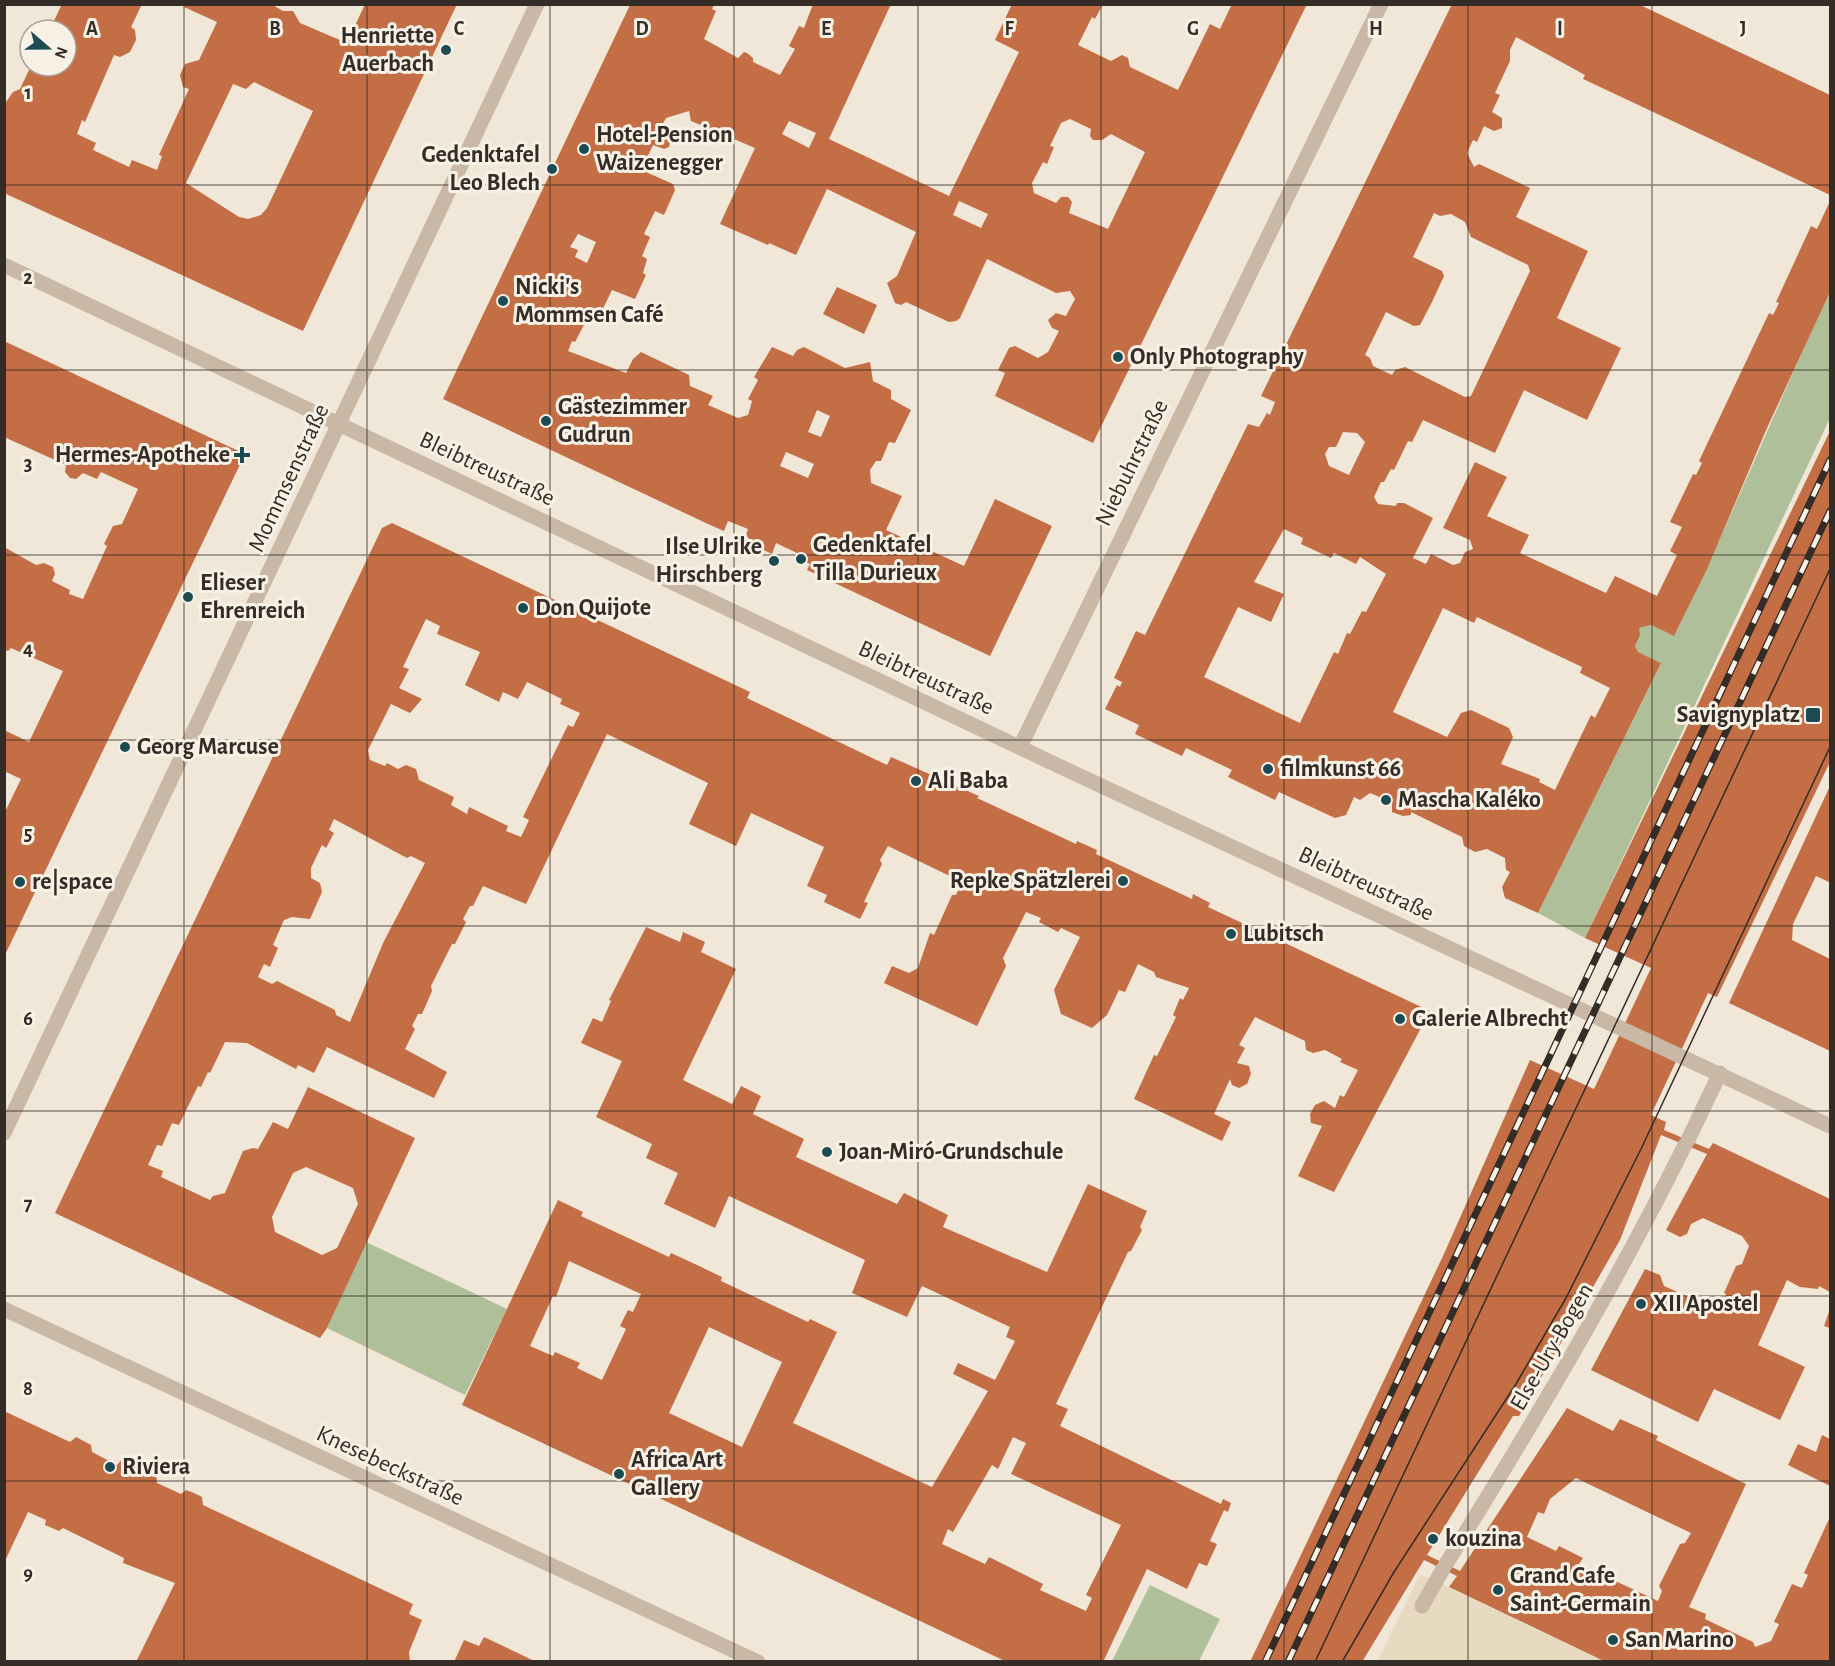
<svg xmlns="http://www.w3.org/2000/svg" width="1835" height="1666" font-family="'Alegreya Sans',sans-serif">
  <rect width="100%" height="100%" fill="#f0e7d9"/>
  <g fill="#afbf99">
    <path d="M 1830,292 L 1830,418 L 1585,938 L 1538,913 L 1661,663 L 1638,652 L 1635,646 L 1639,628 L 1651,625 L 1674,636 C 1730,523 1776,406 1830,292 Z"/>
    <path d="M 366,1242 L 507,1309 L 465,1395 L 327,1328 Z"/>
    <path d="M 1150,1585 L 1220,1619 L 1199,1661 L 1112,1661 Z"/>
  </g>
  <path fill="#e8dac0" d="M 1420,1574 L 1604,1661 L 1377,1662 Z"/>
  <g fill="#c36e44" fill-rule="evenodd">
    <path d="M 62,4 L 142,4 L 131,27 L 135,30 L 136,40 L 130,52 L 120,57 L 114,55 L 85,122 L 82,120 L 77,134 L 96,143 L 93,150 L 129,167 L 132,160 L 157,170 L 162,156 L 159,155 L 189,89 L 183,87 L 180,75 L 185,64 L 199,60 L 217,22 L 184,7 L 185,4 L 271,4 L 283,11 L 293,11 L 300,23 L 347,43 L 365,4 L 457,4 L 303,331 L 4,193 L 4,105 L 13,92 L 20,89 L 31,66 L 66,66 L 66,30 L 47,30 L 49,24 L 52,25 ZM 254,82 L 313,111 L 267,208 L 261,215 L 248,219 L 239,217 L 186,183 L 233,84 L 246,89 Z"/>
    <path d="M 813,4 L 891,4 L 829,139 L 949,196 L 1019,52 L 995,40 L 1012,4 L 1103,4 L 1095,19 L 1092,17 L 1078,45 L 1111,61 L 1122,55 L 1128,58 L 1130,67 L 1178,90 L 1210,24 L 1220,29 L 1232,4 L 1307,4 L 1093,443 L 995,396 L 1005,373 L 998,370 L 1009,348 L 1015,346 L 1038,358 L 1048,352 L 1059,331 L 1052,328 L 1048,320 L 1056,313 L 1066,316 L 1075,299 L 1070,291 L 1056,293 L 987,259 L 960,318 L 956,321 L 949,322 L 906,302 L 901,305 L 895,303 L 887,283 L 897,276 L 916,232 L 827,189 L 796,255 L 769,243 L 768,245 L 720,224 L 755,148 L 691,121 L 689,111 L 666,118 L 659,131 L 671,139 L 669,147 L 664,149 L 653,145 L 645,162 L 648,173 L 673,184 L 675,190 L 664,215 L 655,211 L 644,234 L 650,237 L 642,256 L 647,259 L 643,273 L 646,275 L 635,299 L 612,290 L 596,323 L 587,319 L 575,342 L 572,341 L 568,351 L 626,373 L 633,359 L 641,352 L 689,375 L 690,386 L 713,396 L 708,405 L 738,418 L 748,415 L 752,401 L 748,399 L 758,380 L 754,377 L 772,347 L 793,356 L 797,350 L 804,347 L 845,368 L 870,362 L 873,381 L 891,390 L 891,399 L 911,410 L 895,443 L 889,442 L 881,461 L 876,461 L 870,470 L 871,483 L 902,496 L 886,530 L 964,566 L 995,499 L 1052,526 L 990,656 L 807,570 L 810,564 L 795,557 L 797,553 L 776,543 L 772,554 L 749,543 L 750,540 L 746,535 L 748,529 L 728,521 L 724,531 L 708,524 L 443,399 L 630,5 L 714,5 L 712,9 L 716,11 L 704,39 L 738,58 L 744,52 L 747,53 L 753,58 L 753,62 L 780,75 L 795,49 L 789,46 L 799,26 L 804,28 ZM 1070,119 L 1091,129 L 1090,136 L 1093,140 L 1102,140 L 1111,134 L 1145,152 L 1108,229 L 1069,213 L 1072,202 L 1068,197 L 1061,197 L 1056,203 L 1034,193 L 1032,183 L 1043,162 L 1047,164 L 1054,147 L 1050,146 L 1061,123 ZM 789,121 L 816,133 L 809,148 L 782,134 ZM 959,201 L 988,214 L 981,228 L 953,215 ZM 578,234 L 596,242 L 587,263 L 575,257 L 578,250 L 570,247 ZM 817,410 L 830,416 L 821,437 L 808,432 ZM 786,452 L 814,464 L 808,478 L 780,466 Z"/>
    <path d="M 1452,4 L 1638,4 L 1830,95 L 1830,195 L 1583,79 L 1585,75 L 1516,37 L 1510,50 L 1510,61 L 1495,93 L 1500,95 L 1492,112 L 1502,118 L 1502,128 L 1494,131 L 1484,126 L 1477,142 L 1473,140 L 1467,153 L 1474,167 L 1479,164 L 1530,188 L 1516,217 L 1588,251 L 1557,318 L 1621,348 L 1587,420 L 1524,390 L 1495,453 L 1423,420 L 1412,442 L 1408,441 L 1394,470 L 1391,469 L 1384,482 L 1381,482 L 1374,497 L 1378,504 L 1396,506 L 1397,503 L 1404,503 L 1433,518 L 1413,558 L 1426,564 L 1431,554 L 1453,565 L 1460,563 L 1465,552 L 1473,549 L 1470,540 L 1443,528 L 1475,462 L 1507,477 L 1487,516 L 1529,535 L 1520,553 L 1606,593 L 1615,576 L 1657,596 L 1677,555 L 1670,551 L 1682,527 L 1670,522 L 1693,474 L 1696,475 L 1702,463 L 1699,461 L 1769,313 L 1773,315 L 1779,303 L 1776,302 L 1811,226 L 1817,229 L 1830,201 L 1830,292 L 1767,428 L 1707,569 L 1674,636 L 1651,625 L 1639,628 L 1640,635 L 1635,646 L 1638,652 L 1661,663 L 1538,913 L 1505,898 L 1502,887 L 1510,872 L 1506,870 L 1505,858 L 1487,849 L 1475,852 L 1464,846 L 1462,837 L 1411,812 L 1411,815 L 1403,816 L 1392,812 L 1392,802 L 1370,793 L 1360,800 L 1354,797 L 1346,815 L 1335,818 L 1279,792 L 1275,800 L 1228,777 L 1232,770 L 1186,748 L 1182,756 L 1135,734 L 1139,725 L 1105,709 L 1117,685 L 1120,687 L 1122,682 L 1114,678 L 1136,631 L 1145,635 L 1248,424 L 1259,427 L 1267,413 L 1270,415 L 1275,402 L 1261,396 ZM 1434,213 L 1440,216 L 1451,214 L 1465,222 L 1471,237 L 1528,265 L 1530,271 L 1471,396 L 1465,397 L 1405,367 L 1395,370 L 1392,375 L 1373,366 L 1370,358 L 1365,355 L 1386,312 L 1414,326 L 1420,325 L 1432,302 L 1444,276 L 1442,271 L 1413,257 ZM 1343,432 L 1357,433 L 1365,442 L 1349,475 L 1329,466 L 1325,454 L 1329,447 L 1336,447 ZM 1284,529 L 1303,538 L 1301,544 L 1331,558 L 1334,553 L 1356,564 L 1360,557 L 1386,574 L 1366,612 L 1362,611 L 1350,634 L 1347,633 L 1338,654 L 1334,652 L 1300,723 L 1204,677 L 1238,607 L 1271,622 L 1284,594 L 1254,582 ZM 1443,608 L 1474,623 L 1477,617 L 1582,667 L 1580,673 L 1610,688 L 1595,718 L 1591,715 L 1555,790 L 1539,782 L 1540,779 L 1501,764 L 1513,737 L 1509,728 L 1492,720 L 1471,710 L 1461,713 L 1447,737 L 1393,712 Z"/>
    <path d="M 837,287 L 877,305 L 864,334 L 823,314 Z"/>
    <path d="M 4,341 L 245,454 L 4,957 L 4,814 L 21,779 L 4,771 L 4,730 L 29,742 L 63,671 L 11,648 L 8,651 L 4,650 L 4,547 L 36,565 L 44,563 L 53,567 L 55,574 L 52,581 L 70,590 L 69,594 L 83,599 L 107,546 L 104,544 L 113,526 L 122,524 L 138,489 L 101,472 L 97,479 L 83,473 L 76,479 L 70,478 L 65,472 L 66,465 L 4,437 Z"/>
    <path d="M 1830,431 L 1830,762 L 1717,997 L 1708,993 L 1651,1115 L 1666,1122 L 1664,1130 L 1709,1149 L 1713,1143 L 1830,1199 L 1830,1292 L 1819,1286 L 1818,1289 L 1800,1287 L 1787,1280 L 1758,1345 L 1805,1367 L 1780,1420 L 1714,1389 L 1698,1422 L 1591,1370 L 1645,1269 L 1660,1275 L 1664,1286 L 1711,1307 L 1723,1304 L 1726,1294 L 1724,1293 L 1736,1266 L 1742,1264 L 1749,1246 L 1742,1236 L 1703,1218 L 1691,1224 L 1687,1234 L 1680,1237 L 1666,1230 L 1707,1154 L 1661,1135 L 1620,1240 L 1519,1416 L 1513,1416 L 1427,1555 L 1460,1571 L 1567,1408 L 1613,1431 L 1620,1419 L 1658,1436 L 1656,1440 L 1746,1484 L 1689,1607 L 1706,1614 L 1705,1619 L 1753,1642 L 1755,1647 L 1771,1641 L 1779,1624 L 1774,1622 L 1792,1584 L 1802,1588 L 1808,1575 L 1804,1573 L 1830,1517 L 1830,1662 L 1606,1662 L 1449,1587 L 1457,1576 L 1424,1560 L 1362,1662 L 1250,1662 L 1443,1256 L 1530,1060 L 1594,1089 L 1651,968 L 1585,938 ZM 1576,1478 L 1691,1533 L 1685,1543 L 1680,1544 L 1659,1586 L 1662,1591 L 1658,1601 L 1579,1564 L 1583,1558 L 1559,1546 L 1556,1551 L 1527,1537 L 1538,1512 L 1544,1514 L 1550,1499 Z"/>
    <path d="M 392,523 L 750,692 L 747,698 L 887,765 L 891,757 L 979,796 L 977,798 L 1076,844 L 1077,841 L 1097,850 L 1096,854 L 1192,899 L 1193,894 L 1210,903 L 1208,907 L 1430,1011 L 1334,1192 L 1298,1176 L 1322,1126 L 1311,1123 L 1310,1114 L 1315,1105 L 1324,1101 L 1335,1108 L 1340,1095 L 1344,1097 L 1358,1070 L 1340,1062 L 1342,1059 L 1325,1050 L 1313,1053 L 1306,1050 L 1305,1041 L 1255,1017 L 1239,1045 L 1245,1048 L 1237,1063 L 1249,1066 L 1251,1074 L 1247,1084 L 1239,1088 L 1232,1085 L 1230,1079 L 1214,1114 L 1231,1122 L 1222,1141 L 1134,1099 L 1154,1055 L 1157,1056 L 1176,1017 L 1173,1015 L 1180,998 L 1183,1000 L 1189,988 L 1156,977 L 1154,972 L 1138,964 L 1125,992 L 1119,990 L 1107,1015 L 1092,1028 L 1061,1014 L 1054,990 L 1080,937 L 1061,928 L 1058,932 L 1039,922 L 1041,918 L 1026,912 L 1003,958 L 1006,966 L 977,1026 L 884,983 L 892,966 L 909,973 L 918,968 L 930,933 L 934,935 L 952,895 L 956,895 L 962,882 L 888,846 L 880,860 L 882,864 L 864,902 L 868,903 L 860,919 L 824,902 L 827,895 L 807,886 L 824,847 L 751,813 L 736,846 L 689,824 L 708,783 L 607,734 L 526,904 L 483,886 L 473,906 L 470,906 L 463,919 L 466,922 L 455,944 L 452,944 L 431,986 L 432,991 L 422,1014 L 418,1014 L 412,1026 L 415,1029 L 405,1049 L 447,1072 L 434,1098 L 327,1047 L 314,1073 L 298,1065 L 296,1069 L 247,1043 L 225,1042 L 210,1073 L 208,1072 L 201,1087 L 198,1086 L 179,1125 L 172,1123 L 162,1146 L 157,1145 L 148,1165 L 163,1171 L 161,1177 L 210,1200 L 213,1196 L 225,1193 L 243,1151 L 253,1148 L 258,1149 L 273,1122 L 288,1129 L 308,1087 L 415,1138 L 327,1328 L 320,1338 L 55,1213 L 382,528 ZM 426,619 L 440,626 L 437,634 L 480,652 L 465,685 L 499,702 L 503,692 L 518,699 L 527,682 L 562,699 L 560,704 L 580,713 L 573,727 L 568,725 L 523,817 L 529,820 L 521,837 L 506,831 L 508,826 L 469,807 L 467,814 L 451,805 L 454,797 L 419,780 L 416,769 L 406,765 L 398,769 L 387,763 L 385,766 L 370,760 L 368,750 L 391,704 L 410,713 L 422,699 L 399,688 L 409,669 L 403,667 ZM 334,819 L 407,858 L 411,856 L 425,863 L 384,941 L 350,1022 L 336,1015 L 335,1010 L 277,981 L 272,984 L 258,977 L 264,964 L 270,967 L 278,948 L 273,945 L 284,920 L 292,917 L 310,919 L 322,892 L 320,883 L 311,878 L 311,868 L 322,845 L 326,848 L 334,833 L 329,830 ZM 306,1167 L 353,1188 L 358,1204 L 337,1248 L 322,1255 L 275,1232 L 272,1217 L 293,1173 Z"/>
    <path d="M 1830,786 L 1830,878 L 1829,882 L 1816,876 L 1793,924 L 1792,940 L 1830,959 L 1830,1051 L 1729,1003 Z"/>
    <path d="M 646,927 L 680,942 L 683,932 L 705,942 L 701,952 L 736,969 L 683,1080 L 732,1104 L 741,1086 L 761,1096 L 753,1114 L 804,1139 L 796,1157 L 897,1204 L 904,1193 L 948,1215 L 943,1227 L 1047,1272 L 1088,1184 L 1147,1211 L 1140,1227 L 1142,1230 L 1131,1251 L 1128,1252 L 1056,1404 L 1068,1409 L 1060,1426 L 1221,1504 L 1223,1499 L 1231,1503 L 1228,1512 L 1224,1510 L 1210,1541 L 1217,1544 L 1207,1566 L 1199,1563 L 1187,1589 L 1147,1569 L 1103,1662 L 1007,1662 L 462,1405 L 558,1200 L 583,1212 L 581,1216 L 669,1257 L 671,1253 L 697,1265 L 722,1277 L 721,1281 L 808,1322 L 810,1319 L 837,1332 L 793,1423 L 932,1487 L 988,1391 L 953,1374 L 958,1363 L 995,1380 L 1015,1341 L 1006,1337 L 1010,1327 L 922,1286 L 907,1317 L 852,1293 L 865,1260 L 729,1196 L 715,1228 L 664,1204 L 678,1173 L 646,1158 L 652,1144 L 596,1117 L 622,1061 L 581,1043 L 593,1018 L 602,1022 L 611,1001 L 609,1000 ZM 569,1261 L 641,1294 L 633,1312 L 628,1310 L 620,1326 L 626,1329 L 602,1380 L 577,1368 L 580,1363 L 555,1352 L 553,1356 L 530,1346 L 553,1296 L 556,1297 ZM 709,1327 L 782,1362 L 742,1447 L 669,1413 ZM 1013,1437 L 1026,1443 L 1011,1474 L 1121,1525 L 1086,1595 L 1092,1598 L 1086,1611 L 1040,1590 L 1043,1584 L 989,1557 L 985,1564 L 942,1544 L 948,1529 L 953,1532 L 992,1465 L 998,1469 Z"/>
    <path d="M 1830,1309 L 1830,1328 L 1824,1326 Z"/>
    <path d="M 4,1411 L 70,1442 L 76,1437 L 91,1445 L 92,1452 L 117,1465 L 122,1459 L 156,1474 L 157,1483 L 181,1494 L 186,1490 L 194,1493 L 202,1497 L 203,1505 L 413,1604 L 409,1614 L 422,1620 L 409,1652 L 410,1662 L 136,1662 L 175,1583 L 123,1563 L 124,1558 L 63,1528 L 59,1531 L 45,1525 L 46,1520 L 28,1512 L 4,1563 Z"/>
    <path d="M 1822,1435 L 1830,1439 L 1830,1486 L 1788,1465 L 1798,1444 L 1816,1452 Z"/>
    <path d="M 484,1637 L 524,1656 L 536,1662 L 454,1662 L 464,1640 L 479,1646 Z"/>
  </g>
  <g fill="none" stroke-linecap="round" stroke-linejoin="round">
    <g stroke="#c8b8a5" stroke-width="15">
      <path d="M 1688,1140 L 1720,1073"/>
      <path d="M 1446,1564 C 1531,1427 1613,1290 1685,1145"/>
      <path d="M 1422,1606 L 1443,1569"/>
    </g>
    <g stroke="#c8b8a5" stroke-width="15">
      <path d="M 4,265 L 1063,768 L 1830,1126"/>
      <path d="M 1020,747 L 1381,4"/>
      <path d="M 4,1133 L 537,4"/>
      <path d="M 4,1309 L 758,1662"/>
    </g>
    <g stroke="#342c26" stroke-width="1.5">
      <path d="M 1315,1662 L 1830,569"/>
      <path d="M 1342,1662 L 1394,1572 L 1516,1384 L 1566,1298 L 1641,1149 L 1830,747"/>
    </g>
    <defs>
      <g id="rail">
        <path d="M 1265,1662 L 1830,460"/>
        <path d="M 1288,1662 L 1830,511"/>
      </g>
    </defs>
    <use href="#rail" stroke="#342c26" stroke-width="7"/>
    <use href="#rail" stroke="#f8f1e5" stroke-width="4.5" stroke-dasharray="14" stroke-linecap="butt"/>
  </g>
  <path fill="none" stroke="#342c26" stroke-width="1.5" stroke-opacity="0.55" d="M 184,4 L 184,1662M 367,4 L 367,1662M 550,4 L 550,1662M 734,4 L 734,1662M 918,4 L 918,1662M 1101,4 L 1101,1662M 1284,4 L 1284,1662M 1468,4 L 1468,1662M 1652,4 L 1652,1662M 4,185 L 1830,185M 4,370 L 1830,370M 4,555 L 1830,555M 4,740 L 1830,740M 4,926 L 1830,926M 4,1111 L 1830,1111M 4,1296 L 1830,1296M 4,1481 L 1830,1481"/>
  <g fill="#1d4b54" stroke="#f8f1e5" stroke-width="2">
    <circle cx="446" cy="50" r="6"/>
    <circle cx="584" cy="149" r="6"/>
    <circle cx="552" cy="169" r="6"/>
    <circle cx="503" cy="301" r="6"/>
    <circle cx="1118" cy="357" r="6"/>
    <circle cx="546" cy="421" r="6"/>
    <path d="M239 446h6v6h6v6h-6v6h-6v-6h-6v-6h6z"/>
    <circle cx="801" cy="559" r="6"/>
    <circle cx="774" cy="561" r="6"/>
    <circle cx="188" cy="597" r="6"/>
    <circle cx="523" cy="608" r="6"/>
    <rect x="1805" y="707" width="16" height="16" rx="3"/>
    <circle cx="125" cy="747" r="6"/>
    <circle cx="1268" cy="769" r="6"/>
    <circle cx="916" cy="781" r="6"/>
    <circle cx="1386" cy="800" r="6"/>
    <circle cx="1123" cy="881" r="6"/>
    <circle cx="20" cy="882" r="6"/>
    <circle cx="1231" cy="934" r="6"/>
    <circle cx="1400" cy="1019" r="6"/>
    <circle cx="827" cy="1152" r="6"/>
    <circle cx="1641" cy="1304" r="6"/>
    <circle cx="110" cy="1467" r="6"/>
    <circle cx="619" cy="1474" r="6"/>
    <circle cx="1433" cy="1539" r="6"/>
    <circle cx="1498" cy="1590" r="6"/>
    <circle cx="1613" cy="1640" r="6"/>
  </g>
  <g text-anchor="middle" dominant-baseline="central" stroke-width="6" stroke-linejoin="round" paint-order="stroke">
    <g font-size="24" font-weight="bold" fill="#342c26" stroke="#f8f1e5" text-anchor="start">
      <text x="434" y="36" text-anchor="end">Henriette<tspan x="434" dy="28">Auerbach</tspan></text>
      <text x="596" y="135">Hotel-Pension<tspan x="596" dy="28">Waizenegger</tspan></text>
      <text x="540" y="155" text-anchor="end">Gedenktafel<tspan x="540" dy="28">Leo Blech</tspan></text>
      <text x="515" y="287">Nicki's<tspan x="515" dy="28">Mommsen Café</tspan></text>
      <text x="1130" y="357">Only Photography</text>
      <text x="558" y="407">Gästezimmer<tspan x="558" dy="28">Gudrun</tspan></text>
      <text x="230" y="455" text-anchor="end">Hermes-Apotheke</text>
      <text x="813" y="545">Gedenktafel<tspan x="813" dy="28">Tilla Durieux</tspan></text>
      <text x="762" y="547" text-anchor="end">Ilse Ulrike<tspan x="762" dy="28">Hirschberg</tspan></text>
      <text x="200" y="583">Elieser<tspan x="200" dy="28">Ehrenreich</tspan></text>
      <text x="535" y="608">Don Quijote</text>
      <text x="1800" y="715" text-anchor="end">Savignyplatz</text>
      <text x="137" y="747">Georg Marcuse</text>
      <text x="1280" y="769">filmkunst 66</text>
      <text x="928" y="781">Ali Baba</text>
      <text x="1398" y="800">Mascha Kaléko</text>
      <text x="1111" y="881" text-anchor="end">Repke Spätzlerei</text>
      <text x="32" y="882">re|space</text>
      <text x="1243" y="934">Lubitsch</text>
      <text x="1412" y="1019">Galerie Albrecht</text>
      <text x="839" y="1152">Joan-Miró-Grundschule</text>
      <text x="1653" y="1304">XII Apostel</text>
      <text x="631" y="1460">Africa Art<tspan x="631" dy="28">Gallery</tspan></text>
      <text x="122" y="1467">Riviera</text>
      <text x="1445" y="1539">kouzina</text>
      <text x="1510" y="1576">Grand Cafe<tspan x="1510" dy="28">Saint-Germain</tspan></text>
      <text x="1625" y="1640">San Marino</text>
    </g>
    <g font-size="24" fill="#342c26" stroke="#f8f1e5">
      <text transform="translate(1132 463) rotate(-64)">Niebuhrstraße</text>
      <text transform="translate(487 469) rotate(25)">Bleibtreustraße</text>
      <text transform="translate(289 478) rotate(-65)">Mommsenstraße</text>
      <text transform="translate(926 678) rotate(25)">Bleibtreustraße</text>
      <text transform="translate(1366 884) rotate(25)">Bleibtreustraße</text>
      <text transform="translate(1552 1347) rotate(-60)">Else-Ury-Bogen</text>
      <text transform="translate(390 1466) rotate(25)">Knesebeckstraße</text>
    </g>
  </g>
  <g font-size="20" text-anchor="middle" font-weight="bold" fill="#342c26" stroke="#f8f1e5" stroke-width="6" stroke-linejoin="round" paint-order="stroke">
    <text x="92" y="35">A</text>
    <text x="275" y="35">B</text>
    <text x="459" y="35">C</text>
    <text x="642" y="35">D</text>
    <text x="826" y="35">E</text>
    <text x="1009" y="35">F</text>
    <text x="1193" y="35">G</text>
    <text x="1376" y="35">H</text>
    <text x="1560" y="35">I</text>
    <text x="1743" y="35">J</text>
    <text x="28" y="99">1</text>
    <text x="28" y="284">2</text>
    <text x="28" y="470">3</text>
    <text x="28" y="655">4</text>
    <text x="28" y="840">5</text>
    <text x="28" y="1025">6</text>
    <text x="28" y="1210">7</text>
    <text x="28" y="1395">8</text>
    <text x="28" y="1580">9</text>
  </g>
  <rect width="1835" height="1666" fill="none" stroke="#342c26" stroke-width="12"/>
  <g transform="translate(48 48) rotate(110)"><circle r="28" fill="#f8f1e5" stroke="#aaa299" stroke-width="1.5"/>
  <path d="M0-4.5L10 22L0 15L-10 22Z" fill="#1d4b54"/>
  <text y="-9" font-size="16" font-weight="bold" text-anchor="middle" fill="#342c26">N</text>
  </g>
</svg>
